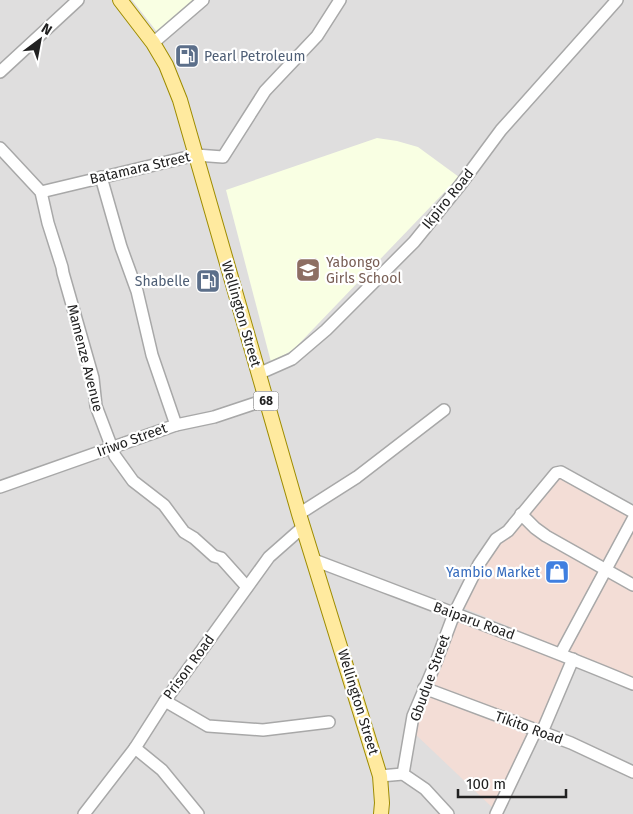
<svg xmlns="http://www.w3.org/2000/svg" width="633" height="814" font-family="'Fira Sans',sans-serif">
  <rect width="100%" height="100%" fill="#f2f1e7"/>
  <rect fill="#dfdede" x="0" y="0" width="633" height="814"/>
  <g fill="#f3ddd6">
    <path d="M 554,470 L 633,509 L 633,677 L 461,607 L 501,537 Z"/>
    <path d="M 454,620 L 570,662 L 541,730 L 431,686 Z"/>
    <path d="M 425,690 L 508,723 L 531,736 L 494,809 L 413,732 Z"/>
  </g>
  <g fill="#f9ffe3">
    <path d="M 132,0 L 195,0 L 157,32 Z"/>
    <path d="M 377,138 L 397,141 L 418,147 L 459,177 L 293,350 L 271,362 L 226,190 Z"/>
  </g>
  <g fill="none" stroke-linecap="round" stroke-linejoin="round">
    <defs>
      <g id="minor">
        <path d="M 153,43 L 203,0"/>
        <path d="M 0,72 L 78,0"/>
        <path d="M 0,148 L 41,192 L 48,223 L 62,267 L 63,273 L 93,378 L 96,406 L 115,456 L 133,481 L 164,505 L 184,532 L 194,538 L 214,556 L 221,558 L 247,587"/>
        <path d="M 101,177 L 121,247 L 137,291 L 152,355 L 176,425"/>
        <path d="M 41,192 L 196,155 L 223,157 L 265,91 L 317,36 L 340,0"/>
        <path d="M 258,374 L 292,359 L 326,330 L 414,242 L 461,184 L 501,130 L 617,0"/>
        <path d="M 0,487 L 176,425 L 214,417 L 265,400"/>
        <path d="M 299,514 L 357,477 L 444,410"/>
        <path d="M 521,514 L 535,528 L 546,536 L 633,585"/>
        <path d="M 314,560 C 421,601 528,640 633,684"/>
        <path d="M 561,653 L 633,519"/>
        <path d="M 424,688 L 571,743 L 633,772"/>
        <path d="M 165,701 L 208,726 L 263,730 L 329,722"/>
        <path d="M 542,732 L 573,659"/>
        <path d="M 135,748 L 162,770 L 198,814"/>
        <path d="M 403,774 L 413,716 L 436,662 L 454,614 L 479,564 L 496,539 L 508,531 L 556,473 L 561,472 L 633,512"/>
        <path d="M 380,776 L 403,774 L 425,789 L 448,814"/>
        <path d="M 84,814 L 135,748 L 165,701 L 269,557 L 303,527"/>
        <path d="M 496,814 L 536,730"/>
      </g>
      <path id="major" d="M 120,0 L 153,43 L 166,65 L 180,100 L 299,514 L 380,776 L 382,803 L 381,814"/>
    </defs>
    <use href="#minor" stroke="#a8a8a8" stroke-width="14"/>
    <use href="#major" stroke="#9e8c00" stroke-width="16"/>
    <use href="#minor" stroke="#fff" stroke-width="11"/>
    <use href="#major" stroke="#ffea9f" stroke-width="14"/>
  </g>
  <defs>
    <symbol id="fuel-square" viewBox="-11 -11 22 22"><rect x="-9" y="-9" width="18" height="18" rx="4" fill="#5c6f8a" stroke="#fff"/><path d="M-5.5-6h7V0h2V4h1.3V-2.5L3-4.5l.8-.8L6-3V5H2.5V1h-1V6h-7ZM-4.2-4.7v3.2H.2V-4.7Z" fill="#fff"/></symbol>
    <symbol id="school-square" viewBox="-11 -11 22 22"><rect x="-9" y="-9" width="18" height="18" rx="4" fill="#8d6e63" stroke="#fff"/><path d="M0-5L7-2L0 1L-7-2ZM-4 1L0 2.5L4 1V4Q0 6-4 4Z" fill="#fff"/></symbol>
    <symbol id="shop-square" viewBox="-11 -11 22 22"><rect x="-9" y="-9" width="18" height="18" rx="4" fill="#3f7fe0" stroke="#fff"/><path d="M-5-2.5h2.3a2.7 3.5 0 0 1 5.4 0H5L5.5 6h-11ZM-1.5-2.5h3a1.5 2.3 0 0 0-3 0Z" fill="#fff"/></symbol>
  </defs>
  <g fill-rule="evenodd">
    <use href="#fuel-square" x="173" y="42" width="28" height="28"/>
    <use href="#school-square" x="294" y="256" width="28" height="28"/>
    <use href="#fuel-square" x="194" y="267" width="28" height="28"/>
    <use href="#shop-square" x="543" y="558" width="28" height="28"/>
  </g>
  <g text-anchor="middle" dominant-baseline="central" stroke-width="4.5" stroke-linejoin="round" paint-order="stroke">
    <rect fill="#fff" stroke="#646464" stroke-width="1" x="253.5" y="391.5" width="25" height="19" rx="4"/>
    <g font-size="12" font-weight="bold" fill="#212121">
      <text x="266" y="401">68</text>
    </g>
    <g font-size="14" fill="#4e5e75" stroke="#fff" text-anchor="start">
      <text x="204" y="56">Pearl Petroleum</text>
      <text x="190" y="281" text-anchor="end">Shabelle</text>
    </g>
    <g font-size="14" fill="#212121" stroke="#fff">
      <text transform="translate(140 168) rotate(-13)">Batamara Street</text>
      <text transform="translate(448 199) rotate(-51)">Ikpiro Road</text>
      <text transform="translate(241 314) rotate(74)">Wellington Street</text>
      <text transform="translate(85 358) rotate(76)">Mamenze Avenue</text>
      <text transform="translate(132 440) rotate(-20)">Iriwo Street</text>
      <text transform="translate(474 621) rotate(20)">Baiparu Road</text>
      <text transform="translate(189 667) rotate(-54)">Prison Road</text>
      <text transform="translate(430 678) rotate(-70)">Gbudue Street</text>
      <text transform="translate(358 702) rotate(73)">Wellington Street</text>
      <text transform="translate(529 728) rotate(20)">Tikito Road</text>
    </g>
    <g font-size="14" fill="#785e54" stroke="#fff" text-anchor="start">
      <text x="326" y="262">Yabongo<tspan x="326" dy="16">Girls School</tspan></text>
    </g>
    <g font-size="14" fill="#366cbe" stroke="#fff" text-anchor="end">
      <text x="540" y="572">Yambio Market</text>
    </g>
  </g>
  <g transform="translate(40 40) rotate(32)" stroke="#ffffff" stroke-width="4" paint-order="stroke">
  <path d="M0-4L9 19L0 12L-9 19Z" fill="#212121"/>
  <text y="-8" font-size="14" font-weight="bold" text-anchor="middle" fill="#212121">N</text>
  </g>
  <path d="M458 789v8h108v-8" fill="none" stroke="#212121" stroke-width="2.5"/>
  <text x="466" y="789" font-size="15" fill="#212121" stroke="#ffffff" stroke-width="4" paint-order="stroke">100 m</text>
</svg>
